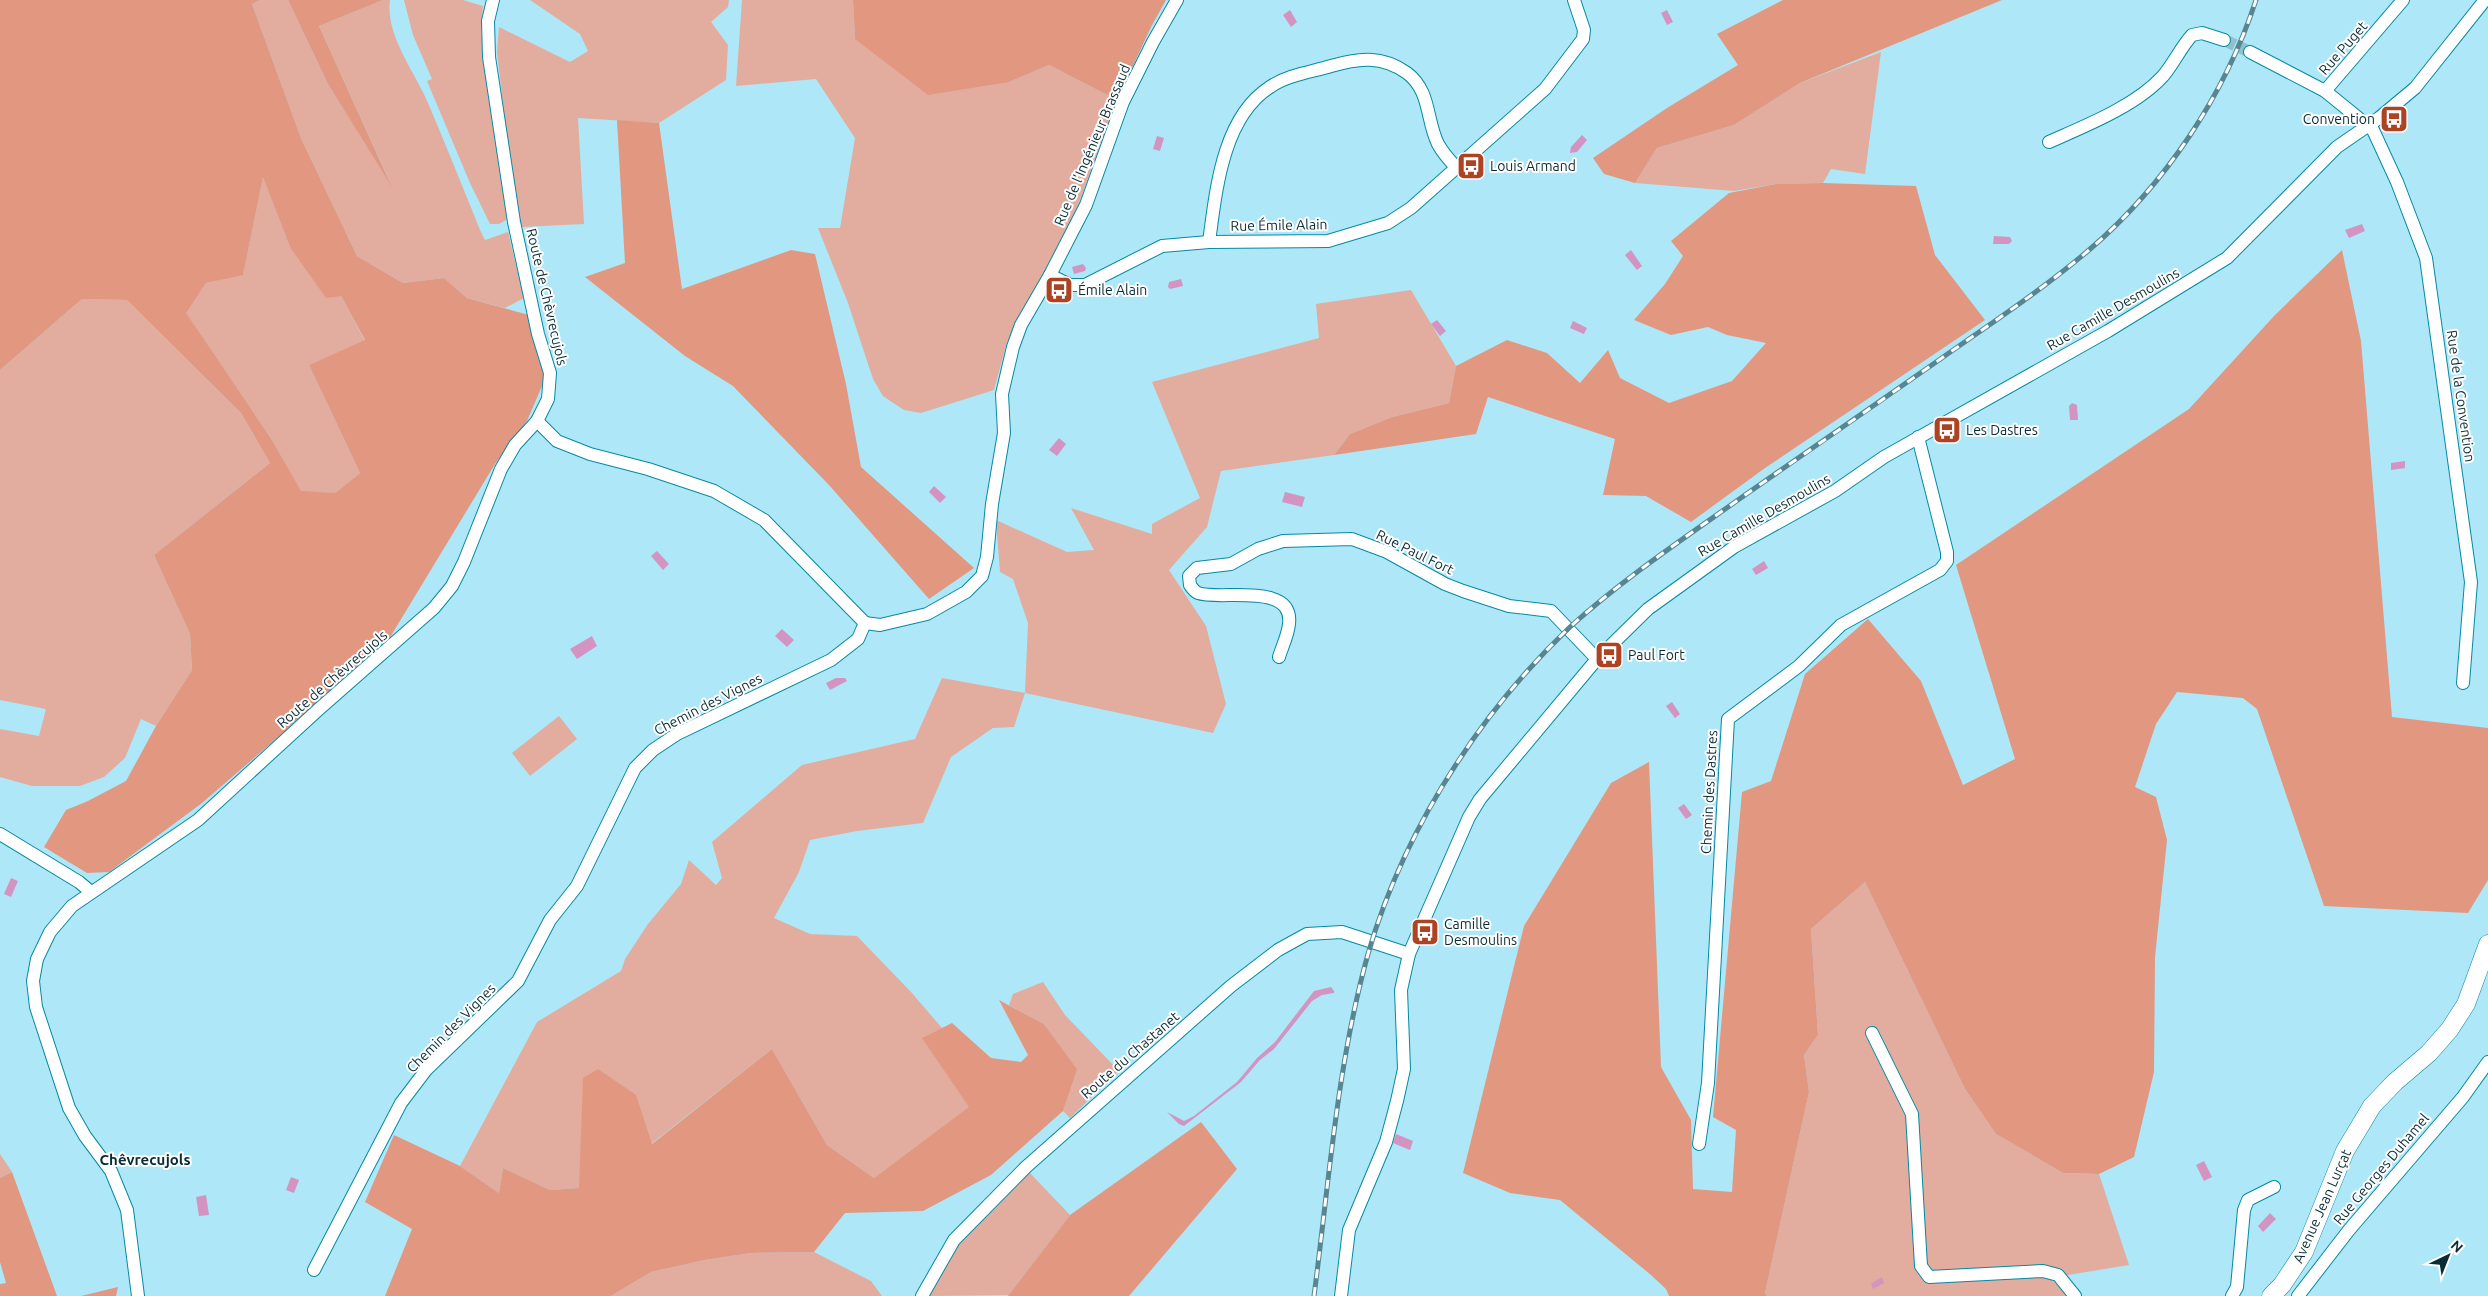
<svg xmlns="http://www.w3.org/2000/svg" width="2488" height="1296" font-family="Ubuntu,sans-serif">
  <rect width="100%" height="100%" fill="#aee7f7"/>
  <g fill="#e2ad9e">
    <path d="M 260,0 L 288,0 L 328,84 L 390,182 L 319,26 L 383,0 L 390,0 C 385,35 415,72 428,103 C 446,145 463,188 480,230 L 485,240 L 508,232 L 524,298 L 505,308 L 467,298 L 444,278 L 403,283 L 357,256 L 301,138 L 252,4 Z"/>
    <path d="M 404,0 L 463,0 L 483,6 L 481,31 L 484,59 L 508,219 L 499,224 L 490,224 L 470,183 L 427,81 L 432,79 L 413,35 Z"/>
    <path d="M 530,0 L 729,0 L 728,7 L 711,22 L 728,45 L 726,80 L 659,123 L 578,118 L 584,224 L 521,227 L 515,206 L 497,52 L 499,27 L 570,62 L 588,51 L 580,34 Z"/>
    <path d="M 742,0 L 853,0 L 855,39 L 1009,82 L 1049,65 L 1117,100 L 1076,211 L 1007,342 L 994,390 L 921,413 L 904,410 L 883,396 L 873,379 L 848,303 L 818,228 L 840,228 L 855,138 L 816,79 L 736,86 Z"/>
    <path d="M 1881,52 L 1865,174 L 1831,169 L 1823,183 L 1776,184 L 1734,191 L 1635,183 L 1657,148 L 1734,125 L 1800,83 Z"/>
    <path d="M 263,176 L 290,247 L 341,296 L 365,341 L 309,365 L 360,473 L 335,493 L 301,492 L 272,440 L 185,313 L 206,283 L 243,274 Z"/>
    <path d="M 1411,290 L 1456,366 L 1449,403 L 1392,417 L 1350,434 L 1334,455 L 1221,471 L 1207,527 L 1169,570 L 1206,626 L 1226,704 L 1213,733 L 1025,693 L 1014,727 L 993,728 L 951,757 L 923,823 L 857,831 L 810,840 L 799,872 L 774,918 L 810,934 L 857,936 L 911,992 L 942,1028 L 923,1038 L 970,1107 L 874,1178 L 827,1145 L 772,1049 L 651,1144 L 579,1188 L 550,1190 L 503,1168 L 499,1193 L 460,1166 L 537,1022 L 621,971 L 625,959 L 648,924 L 681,884 L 689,860 L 716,885 L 722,878 L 712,842 L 802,765 L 915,739 L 942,678 L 1025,693 L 1028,623 L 1013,579 L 1000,572 L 996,520 L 1067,552 L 1094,550 L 1071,508 L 1152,534 L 1152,524 L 1200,498 L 1152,382 L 1319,338 L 1316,304 Z"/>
    <path d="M 82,299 L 127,300 L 241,413 L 270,463 L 154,555 L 190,634 L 192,670 L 156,726 L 141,719 L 125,758 L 104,777 L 80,786 L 32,786 L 0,777 L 0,729 L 39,736 L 46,709 L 0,700 L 0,370 Z"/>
    <path d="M 559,716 L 577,739 L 530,776 L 512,753 Z"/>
    <path d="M 1865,882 L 1965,1089 L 1996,1134 L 2063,1173 L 2099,1174 L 2129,1265 L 2050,1278 L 2067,1294 L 2066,1296 L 1767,1296 L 1765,1293 L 1809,1092 L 1804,1055 L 1818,1035 L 1811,929 Z"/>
    <path d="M 1043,982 L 1065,1015 L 1119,1071 L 1070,1118 L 1063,1111 L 1076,1068 L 1044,1024 L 1009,1005 L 1013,994 Z"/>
    <path d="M 0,1154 L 12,1172 L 0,1178 Z"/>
    <path d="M 1029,1172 L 1070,1215 L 1009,1295 L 928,1296 L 963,1238 Z"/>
    <path d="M 814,1252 L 871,1281 L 882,1296 L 611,1296 L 651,1272 L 705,1260 L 751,1253 Z"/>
  </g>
  <g fill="#e29781" fill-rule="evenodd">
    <path d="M 0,0 L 260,0 L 252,4 L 301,138 L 357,256 L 403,283 L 444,278 L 467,298 L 529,315 L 545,379 L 527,421 L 495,464 L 386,644 L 202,803 L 109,872 L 87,873 L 44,847 L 66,810 L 88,801 L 126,781 L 156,726 L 192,670 L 190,634 L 154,555 L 270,463 L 241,413 L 127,300 L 82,299 L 0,370 ZM 263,177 L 290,247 L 326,298 L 341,296 L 365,340 L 309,365 L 360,473 L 335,493 L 301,491 L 272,440 L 186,313 L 206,283 L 243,275 Z"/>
    <path d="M 288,0 L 383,0 L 319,26 L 392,187 L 328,84 Z"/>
    <path d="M 853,0 L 1166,0 L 1151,27 L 1117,100 L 1049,65 L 1009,82 L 928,95 L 855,39 Z"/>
    <path d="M 1783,0 L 2002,0 L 1800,83 L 1734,125 L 1657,148 L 1635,183 L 1604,174 L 1593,158 L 1667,108 L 1738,65 L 1717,34 Z"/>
    <path d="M 617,120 L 659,123 L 682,289 L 791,250 L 815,254 L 846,384 L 861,467 L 974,568 L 929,599 L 829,485 L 733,386 L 685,356 L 585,277 L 625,263 Z"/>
    <path d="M 1823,183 L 1916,186 L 1935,255 L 1985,320 L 1765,468 L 1691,522 L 1646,496 L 1603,495 L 1615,439 L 1488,397 L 1476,434 L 1334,455 L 1350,434 L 1392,417 L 1449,403 L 1456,366 L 1507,340 L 1547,353 L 1580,383 L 1608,350 L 1620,378 L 1669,403 L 1732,381 L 1766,343 L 1727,335 L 1708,327 L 1671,335 L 1634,320 L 1665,284 L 1683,256 L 1671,241 L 1729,193 L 1776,184 Z"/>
    <path d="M 2342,250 L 2361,341 L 2392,717 L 2488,728 L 2488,880 L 2468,913 L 2324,906 L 2257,709 L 2243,698 L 2177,692 L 2156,724 L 2135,787 L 2156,797 L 2167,840 L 2155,957 L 2154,1072 L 2134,1157 L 2099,1174 L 2063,1173 L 1996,1134 L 1965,1089 L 1865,882 L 1811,929 L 1818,1035 L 1804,1055 L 1809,1092 L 1765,1293 L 1767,1296 L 1669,1296 L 1666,1289 L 1651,1275 L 1560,1200 L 1510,1193 L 1463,1173 L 1524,926 L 1611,783 L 1649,762 L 1661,1067 L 1691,1120 L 1693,1189 L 1732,1192 L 1736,1130 L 1713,1117 L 1742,792 L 1771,781 L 1805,674 L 1868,619 L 1921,681 L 1963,785 L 2015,759 L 1956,565 L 2189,409 L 2275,315 Z"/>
    <path d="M 999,1000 L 1044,1024 L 1077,1069 L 1063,1111 L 991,1175 L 923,1211 L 845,1213 L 814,1252 L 751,1253 L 705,1260 L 651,1272 L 611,1296 L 385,1296 L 412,1229 L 365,1202 L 394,1135 L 460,1166 L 499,1193 L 503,1168 L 550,1190 L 579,1188 L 583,1078 L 598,1069 L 636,1095 L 652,1144 L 772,1049 L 827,1145 L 874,1178 L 969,1107 L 922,1038 L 952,1023 L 991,1058 L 1021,1062 L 1028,1055 Z"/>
    <path d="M 1201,1122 L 1237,1169 L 1129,1296 L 1008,1296 L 1070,1215 Z"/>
    <path d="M 12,1172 L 57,1296 L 0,1296 L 0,1284 L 6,1283 L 0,1262 L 0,1178 Z"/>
    <path d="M 118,1287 L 116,1296 L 81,1296 Z"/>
  </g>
  <g fill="#d394c2">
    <path d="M 1290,10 L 1297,22 L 1291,27 L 1283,15 Z"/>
    <path d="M 1667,10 L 1673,22 L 1667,25 L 1661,13 Z"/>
    <path d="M 1582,135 L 1587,140 L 1577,152 L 1570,153 L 1571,147 Z"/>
    <path d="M 1157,136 L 1164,138 L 1160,151 L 1153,149 Z"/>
    <path d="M 2362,224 L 2365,231 L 2349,238 L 2345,230 Z"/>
    <path d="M 1994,236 L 2010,237 L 2012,241 L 2009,244 L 1993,244 Z"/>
    <path d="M 1631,250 L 1642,266 L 1637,270 L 1625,255 Z"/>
    <path d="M 1083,264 L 1086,268 L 1085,271 L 1074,274 L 1072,267 Z"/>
    <path d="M 1181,279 L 1183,286 L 1170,289 L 1168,287 L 1169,282 Z"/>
    <path d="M 1437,320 L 1446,331 L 1440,336 L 1431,324 Z"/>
    <path d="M 1573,321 L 1587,328 L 1584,334 L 1570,328 Z"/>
    <path d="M 2072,403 L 2077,405 L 2078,420 L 2070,420 L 2069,406 Z"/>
    <path d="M 1059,438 L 1066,444 L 1057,456 L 1049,450 Z"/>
    <path d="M 2405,461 L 2405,468 L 2391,470 L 2391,463 Z"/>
    <path d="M 934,486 L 946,497 L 940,503 L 929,492 Z"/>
    <path d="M 1285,492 L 1305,497 L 1302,507 L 1282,502 Z"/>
    <path d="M 657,551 L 669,564 L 663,570 L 651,556 Z"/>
    <path d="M 1764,561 L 1768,568 L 1756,575 L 1752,569 Z"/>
    <path d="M 782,629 L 794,640 L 787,647 L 775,636 Z"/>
    <path d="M 592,636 L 597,646 L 577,659 L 570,649 Z"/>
    <path d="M 836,678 L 845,678 L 847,681 L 830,690 L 826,683 Z"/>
    <path d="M 1672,702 L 1680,714 L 1675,718 L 1666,706 Z"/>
    <path d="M 1684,804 L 1692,815 L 1686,819 L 1678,808 Z"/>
    <path d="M 11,878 L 18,881 L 11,897 L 4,894 Z"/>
    <path d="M 1331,987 L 1334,991 L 1334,993 L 1322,995 L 1312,1001 L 1274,1049 L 1260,1060 L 1241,1082 L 1184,1126 L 1179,1124 L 1167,1112 L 1184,1121 L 1194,1116 L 1237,1082 L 1257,1058 L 1275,1042 L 1314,991 Z"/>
    <path d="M 1396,1134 L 1413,1141 L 1410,1150 L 1393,1143 Z"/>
    <path d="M 2204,1161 L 2212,1177 L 2204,1181 L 2196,1165 Z"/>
    <path d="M 291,1177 L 299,1180 L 294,1193 L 286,1190 Z"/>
    <path d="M 206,1195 L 209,1215 L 199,1216 L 196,1197 Z"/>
    <path d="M 2270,1213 L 2276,1219 L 2263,1232 L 2258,1226 Z"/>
    <path d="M 1882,1277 L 1884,1283 L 1873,1289 L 1871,1284 Z"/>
  </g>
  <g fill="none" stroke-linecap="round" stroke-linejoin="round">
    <path stroke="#8dc2d0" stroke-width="12" stroke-dasharray="12 6" stroke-linecap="butt" d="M 2224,40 L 2250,52"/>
    <defs>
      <g id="minor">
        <path d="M 2250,52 L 2325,91 L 2373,130 L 2397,182 L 2426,258 L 2471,582 L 2463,683"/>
        <path d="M 2325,91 L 2403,0"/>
        <path d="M 2049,142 C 2085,126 2136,106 2163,76 C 2174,63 2181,47 2192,35 L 2202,33 L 2224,40"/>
        <path d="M 1209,242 C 1216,191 1222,118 1270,87 C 1287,75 1311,72 1331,66 C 1358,58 1382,55 1407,73 C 1431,91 1426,120 1438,144 C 1443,153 1450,161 1457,168"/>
        <path d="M 1050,275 L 1070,285 L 1085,285 L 1162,246 L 1209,242 L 1328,241 L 1388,223 L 1411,208 L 1545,89 L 1583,39 L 1584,30 L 1574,0"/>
        <path d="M 537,421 L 557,441 L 590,454 L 648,469 L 714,491 L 764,520 L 865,623"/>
        <path d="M 865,623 L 880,625 L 927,614 L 966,592 L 982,576 L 987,557 L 992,504 L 1004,433 L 1002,394 L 1013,347 L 1021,325 L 1050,275 L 1086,205 L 1123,102 L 1153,42 L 1177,0"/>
        <path d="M 1279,657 C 1282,647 1288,635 1289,624 C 1294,581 1219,601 1198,593 C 1195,592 1192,588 1190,585 L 1189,576 L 1197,568 L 1231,564 L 1258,549 L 1283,541 L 1352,539 L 1387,552 L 1445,584 L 1463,591 L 1509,606 L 1551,611 L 1597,659"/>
        <path d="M 0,834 L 79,882 L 91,892"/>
        <path d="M 1872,1033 L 1912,1114 L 1921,1266 L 1929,1277 L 2043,1271 L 2058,1275 L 2075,1296"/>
        <path d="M 1699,1144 L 1708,1083 L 1728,719 L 1799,666 L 1841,625 L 1940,570 L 1947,561 L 1947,552 L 1918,437"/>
        <path d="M 314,1270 L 401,1103 L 426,1070 L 518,981 L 550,920 L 577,886 L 635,768 L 653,750 L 677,734 L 831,660 L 858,639 L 865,623"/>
        <path d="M 138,1296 L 127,1210 L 111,1171 L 85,1136 L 69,1108 L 36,1007 L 33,981 L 37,959 L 50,932 L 72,906 L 198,820 L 319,709 L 434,608 L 452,586 L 464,562 L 501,469 L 515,445 L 537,421 L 548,399 L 550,373 L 538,334 L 514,222 L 489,57 L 488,21 L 493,0"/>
        <path d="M 922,1296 L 954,1240 L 1026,1167 L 1231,986 L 1278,950 L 1307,934 L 1342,932 L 1409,954"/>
        <path d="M 1341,1296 L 1349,1230 L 1386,1142 L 1397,1101 L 1404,1069 L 1401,990 L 1409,954 L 1469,817 L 1480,799 L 1597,659 L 1648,609 L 1734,547 L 1835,491 L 1884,457 L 2108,331 L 2227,258 L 2337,147 L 2379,118 L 2415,88 L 2485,0"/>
        <path d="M 2232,1296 L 2237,1287 L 2244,1210 L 2248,1200 L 2274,1187"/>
        <path d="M 2298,1296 L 2349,1230 L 2463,1097 L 2488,1062"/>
      </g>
      <path id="secondary" d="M 2271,1296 L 2282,1285 L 2304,1252 L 2345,1151 L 2372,1106 L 2395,1082 L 2429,1053 L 2450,1029 L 2466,1004 L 2488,944"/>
    </defs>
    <use href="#minor" stroke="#048aa3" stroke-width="14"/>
    <use href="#secondary" stroke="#048aa3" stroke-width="19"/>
    <use href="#minor" stroke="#fff" stroke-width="12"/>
    <use href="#secondary" stroke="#fff" stroke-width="18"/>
    <defs>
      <path id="rail" d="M 1314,1296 C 1329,1182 1337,1065 1368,954 C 1387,888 1419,821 1457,763 C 1488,715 1528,667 1570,627 C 1624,578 1686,537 1745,495 C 1810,450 1875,405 1939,360 C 1990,324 2042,290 2089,250 C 2165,185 2225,95 2256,0"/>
    </defs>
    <use href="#rail" stroke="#578591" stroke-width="5"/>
    <use href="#rail" stroke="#fdfdfd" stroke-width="3" stroke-dasharray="9" stroke-linecap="butt"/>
  </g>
  <defs>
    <symbol id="bus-square" viewBox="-11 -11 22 22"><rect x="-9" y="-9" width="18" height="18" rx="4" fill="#ac4424" stroke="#fdfdfd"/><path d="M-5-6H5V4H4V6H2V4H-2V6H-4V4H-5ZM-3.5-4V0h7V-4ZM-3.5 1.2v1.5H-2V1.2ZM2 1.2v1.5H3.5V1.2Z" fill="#fff"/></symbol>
  </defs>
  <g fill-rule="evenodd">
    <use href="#bus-square" x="2378" y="103" width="32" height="32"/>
    <use href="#bus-square" x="1455" y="150" width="32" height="32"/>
    <use href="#bus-square" x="1043" y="274" width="32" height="32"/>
    <use href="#bus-square" x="1931" y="414" width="32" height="32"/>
    <use href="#bus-square" x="1593" y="639" width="32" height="32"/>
    <use href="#bus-square" x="1409" y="916" width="32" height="32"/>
  </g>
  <g text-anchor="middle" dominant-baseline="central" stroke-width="4" stroke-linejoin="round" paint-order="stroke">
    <g font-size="14" fill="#092c34" stroke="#fdfdfd">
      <text transform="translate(2343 48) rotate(-49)">Rue Puget</text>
      <text transform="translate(1092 145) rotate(-67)">Rue de l'Ingénieur Brassaud</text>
      <text transform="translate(1279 225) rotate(-1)">Rue Émile Alain</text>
      <text transform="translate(547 297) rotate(77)">Route de Chèvrecujols</text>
      <text transform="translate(2113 309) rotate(-30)">Rue Camille Desmoulins</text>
      <text transform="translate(2461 396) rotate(82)">Rue de la Convention</text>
      <text transform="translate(1764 515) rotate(-30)">Rue Camille Desmoulins</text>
      <text transform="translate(1415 552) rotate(26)">Rue Paul Fort</text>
      <text transform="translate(332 679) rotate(-41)">Route de Chèvrecujols</text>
      <text transform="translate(708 704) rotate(-27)">Chemin des Vignes</text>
      <text transform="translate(1709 792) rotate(-87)">Chemin des Dastres</text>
      <text transform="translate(451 1028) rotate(-45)">Chemin des Vignes</text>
      <text transform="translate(1130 1055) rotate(-41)">Route du Chastanet</text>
      <text transform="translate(2381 1169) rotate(-50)">Rue Georges Duhamel</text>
      <text transform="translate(2322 1206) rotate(-66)">Avenue Jean Lurçat</text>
    </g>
    <g font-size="14" fill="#092c34" stroke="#fdfdfd" text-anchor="start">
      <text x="2375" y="119" text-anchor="end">Convention</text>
      <text x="1490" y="166">Louis Armand</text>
      <text x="1078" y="290">Émile Alain</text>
      <text x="1966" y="430">Les Dastres</text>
      <text x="1628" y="655">Paul Fort</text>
      <text x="1444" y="924">Camille<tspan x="1444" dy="16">Desmoulins</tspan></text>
    </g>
    <g font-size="15" font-weight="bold" fill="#092c34" stroke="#fdfdfd">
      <text x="145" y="1159">Chêvrecujols</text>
    </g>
  </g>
  <g transform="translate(2448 1256) rotate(43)" stroke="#fdfdfd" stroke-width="4" paint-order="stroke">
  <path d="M0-4L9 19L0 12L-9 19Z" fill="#092c34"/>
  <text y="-8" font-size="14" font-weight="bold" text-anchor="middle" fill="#092c34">N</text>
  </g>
</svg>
